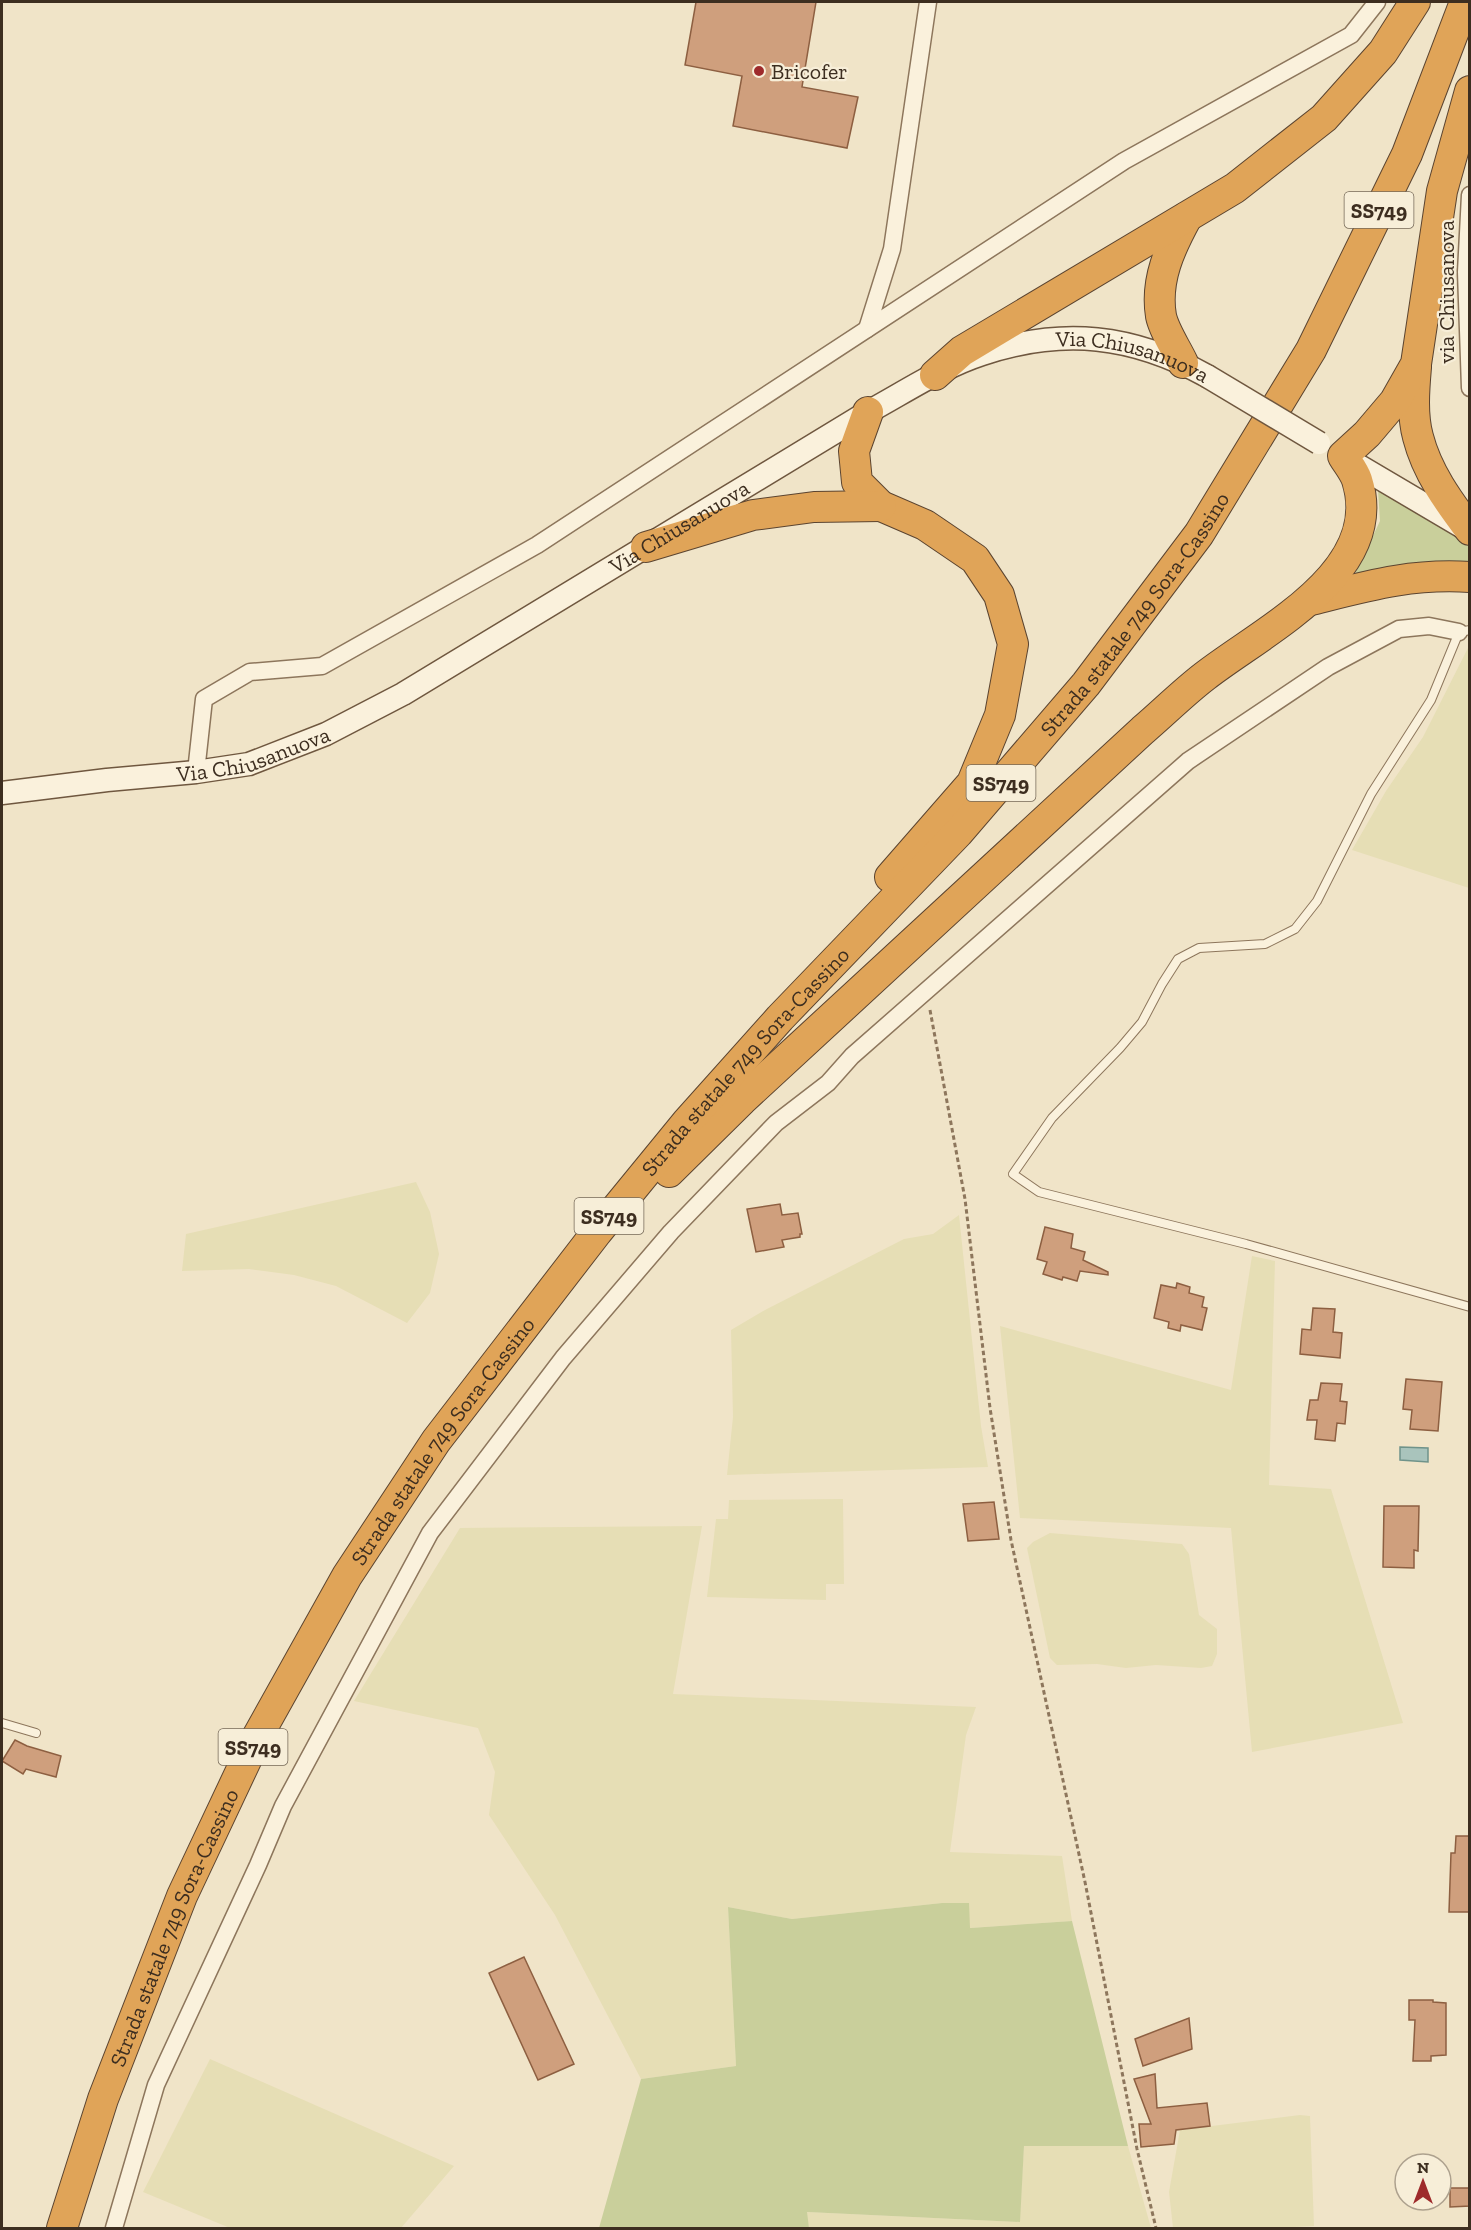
<svg xmlns="http://www.w3.org/2000/svg" width="1471" height="2230" font-family="'Zilla Slab',serif">
  <rect width="100%" height="100%" fill="#f0e4c8"/>
  <g fill="#e6deb5">
    <path d="M 1469,646 L 1469,888 L 1352,850 L 1386,791 L 1423,737 Z"/>
    <path d="M 416,1182 L 430,1212 L 439,1254 L 430,1293 L 407,1323 L 336,1286 L 294,1275 L 249,1269 L 182,1271 L 186,1234 Z"/>
    <path d="M 959,1215 L 981,1426 L 988,1467 L 727,1475 L 733,1417 L 731,1330 L 765,1310 L 904,1239 L 933,1234 Z"/>
    <path d="M 1252,1256 L 1275,1261 L 1269,1485 L 1331,1489 L 1403,1723 L 1252,1752 L 1231,1528 L 1020,1518 L 1000,1326 L 1231,1390 Z"/>
    <path d="M 843,1499 L 844,1584 L 826,1584 L 826,1600 L 707,1597 L 716,1519 L 728,1519 L 729,1500 Z"/>
    <path d="M 702,1526 L 673,1694 L 976,1707 L 966,1735 L 950,1852 L 1062,1856 L 1072,1921 L 969,1928 L 968,1903 L 942,1903 L 792,1919 L 728,1907 L 736,2066 L 641,2079 L 555,1915 L 489,1815 L 495,1772 L 478,1728 L 354,1701 L 460,1528 Z"/>
    <path d="M 1050,1533 L 1182,1544 L 1189,1554 L 1199,1615 L 1217,1629 L 1217,1654 L 1212,1666 L 1201,1668 L 1156,1665 L 1126,1668 L 1097,1664 L 1057,1665 L 1050,1658 L 1027,1548 L 1033,1542 Z"/>
    <path d="M 210,2059 L 454,2166 L 401,2228 L 230,2228 L 143,2192 Z"/>
    <path d="M 1300,2115 L 1310,2116 L 1314,2226 L 1274,2228 L 1173,2228 L 1169,2192 L 1180,2130 Z"/>
    <path d="M 1024,2146 L 1128,2146 L 1151,2228 L 809,2228 L 806,2212 L 1019,2222 Z"/>
  </g>
  <g fill="#c9cf9b">
    <path d="M 1378,490 L 1464,539 L 1469,545 L 1469,561 L 1465,563 L 1358,577 L 1355,574 L 1380,521 Z"/>
    <path d="M 942,1903 L 969,1903 L 970,1928 L 1072,1921 L 1128,2146 L 1024,2146 L 1020,2222 L 807,2212 L 809,2228 L 599,2228 L 641,2079 L 736,2066 L 728,1907 L 792,1919 Z"/>
  </g>
  <path fill="#a9c4bc" stroke="#6f938a" stroke-width="1.5" d="M 1400,1447 L 1428,1448 L 1428,1462 L 1400,1460 Z"/>
  <g fill="#cf9f7d" stroke="#8d5f41" stroke-width="1.5">
    <path d="M 696,2 L 816,2 L 802,87 L 858,97 L 847,148 L 733,126 L 742,76 L 685,65 Z"/>
    <path d="M 780,1204 L 782,1215 L 798,1213 L 802,1234 L 800,1234 L 800,1237 L 782,1240 L 784,1247 L 756,1252 L 747,1209 Z"/>
    <path d="M 1045,1227 L 1073,1234 L 1071,1248 L 1085,1252 L 1083,1260 L 1108,1272 L 1108,1275 L 1080,1271 L 1077,1281 L 1063,1277 L 1062,1280 L 1043,1274 L 1047,1262 L 1037,1259 Z"/>
    <path d="M 1177,1283 L 1190,1287 L 1189,1293 L 1204,1297 L 1202,1307 L 1207,1308 L 1202,1330 L 1181,1325 L 1180,1331 L 1168,1328 L 1169,1322 L 1154,1318 L 1161,1285 L 1176,1288 Z"/>
    <path d="M 1313,1308 L 1335,1309 L 1333,1332 L 1342,1333 L 1340,1358 L 1300,1354 L 1302,1329 L 1311,1330 Z"/>
    <path d="M 1406,1379 L 1442,1382 L 1438,1431 L 1410,1429 L 1412,1410 L 1403,1409 Z"/>
    <path d="M 1321,1383 L 1342,1384 L 1340,1401 L 1347,1402 L 1345,1424 L 1337,1423 L 1335,1441 L 1315,1439 L 1317,1420 L 1307,1420 L 1310,1400 L 1318,1400 Z"/>
    <path d="M 994,1502 L 999,1539 L 968,1541 L 963,1504 Z"/>
    <path d="M 1384,1506 L 1419,1506 L 1418,1551 L 1414,1550 L 1414,1568 L 1383,1567 Z"/>
    <path d="M 15,1740 L 27,1746 L 61,1756 L 56,1777 L 26,1769 L 23,1774 L 2,1761 Z"/>
    <path d="M 1456,1836 L 1470,1836 L 1470,1912 L 1449,1912 L 1451,1853 L 1455,1853 Z"/>
    <path d="M 524,1957 L 574,2064 L 538,2080 L 489,1973 Z"/>
    <path d="M 1409,2000 L 1433,2000 L 1433,2002 L 1446,2003 L 1446,2055 L 1431,2056 L 1431,2061 L 1413,2061 L 1415,2020 L 1409,2020 Z"/>
    <path d="M 1189,2018 L 1192,2049 L 1143,2066 L 1135,2039 Z"/>
    <path d="M 1155,2074 L 1157,2108 L 1207,2103 L 1210,2126 L 1176,2130 L 1174,2144 L 1141,2147 L 1139,2124 L 1151,2124 L 1134,2079 Z"/>
    <path d="M 1450,2188 L 1470,2188 L 1470,2206 L 1450,2207 Z"/>
  </g>
  <g fill="none" stroke-linecap="round" stroke-linejoin="round">
    <defs>
      <g id="lane">
        <path d="M 1470,630 L 1459,632 L 1431,700 L 1371,794 L 1317,901 L 1295,929 L 1265,944 L 1199,948 L 1178,959 L 1162,984 L 1142,1022 L 1120,1048 L 1052,1118 L 1013,1174 L 1039,1192 L 1246,1244 L 1470,1307"/>
        <path d="M 2,1723 L 36,1733"/>
      </g>
      <g id="street">
        <path d="M 1470,195 L 1466,272 L 1470,388"/>
        <path d="M 867,329 L 892,249 L 928,2"/>
        <path d="M 196,772 L 204,699 L 250,672 L 322,666 L 537,545 L 1124,161 L 1351,35 L 1377,2"/>
        <path d="M 114,2228 L 156,2085 L 258,1865 L 283,1806 L 430,1533 L 563,1358 L 671,1232 L 776,1123 L 828,1083 L 852,1056 L 1188,761 L 1328,667 L 1399,629 L 1429,626 L 1459,632"/>
      </g>
      <g id="secondary">
        <path d="M 1344,457 L 1466,529"/>
        <path id="s1" d="M 2,793 L 107,780 L 196,772 L 249,764 L 326,734 L 403,694 L 868,412 C 905,392 942,367 982,354 C 1063,327 1133,335 1207,376"/>
      </g>
      <g id="highway">
        <path d="M 1183,363 C 1176,348 1164,331 1161,316 C 1155,280 1170,248 1187,217"/>
        <path d="M 1416,367 C 1414,390 1412,415 1418,437 C 1427,472 1448,501 1470,530"/>
        <path d="M 935,375 L 962,351 L 1235,188 L 1324,118 L 1383,52 L 1415,2"/>
        <path d="M 868,412 L 854,451 L 857,482 L 881,506 L 925,525 L 975,559 L 999,595 L 1013,644 L 1000,715 L 972,783 L 890,877"/>
        <path d="M 646,547 L 753,515 L 814,507 L 881,506"/>
        <path d="M 1311,600 C 1367,586 1412,573 1470,577"/>
        <path d="M 669,1172 L 742,1100 L 1143,730 C 1164,712 1184,692 1205,676 C 1264,630 1386,572 1357,480 C 1354,471 1347,463 1343,456 L 1367,434 L 1395,401 L 1416,364 L 1442,191 L 1470,91"/>
        <path id="s2" d="M 62,2228 L 103,2099 L 182,1896 L 256,1739 L 347,1576 L 436,1441 L 597,1232 L 687,1122 L 780,1018 L 958,833 L 1086,684 L 1199,534 L 1311,350 L 1407,154 L 1465,2"/>
      </g>
    </defs>
    <use href="#lane" stroke="#8d765c" stroke-width="10"/>
    <use href="#street" stroke="#8d765c" stroke-width="19"/>
    <use href="#secondary" stroke="#6f573f" stroke-width="25"/>
    <use href="#highway" stroke="#5b4430" stroke-width="32"/>
    <path stroke="#8d765c" stroke-width="3" stroke-dasharray="4.5 3" stroke-linecap="butt" d="M 930,1010 L 965,1199 L 990,1408 L 1011,1540 L 1085,1882 L 1137,2149 L 1156,2228"/>
    <use href="#lane" stroke="#faf1dc" stroke-width="8"/>
    <use href="#street" stroke="#faf1dc" stroke-width="16"/>
    <use href="#secondary" stroke="#faf1dc" stroke-width="22"/>
    <use href="#highway" stroke="#e0a458" stroke-width="30"/>
    <defs>
      <path id="secondary-bridge" d="M 1207,376 L 1319,443"/>
    </defs>
    <use href="#secondary-bridge" stroke="#6f573f" stroke-width="25" stroke-linecap="butt"/>
    <use href="#secondary-bridge" stroke="#faf1dc" stroke-width="22"/>
  </g>
  <circle fill="#9e2a2b" stroke="#f7eed8" stroke-width="2" cx="759" cy="71" r="6"/>
  <g text-anchor="middle" dominant-baseline="central" stroke-width="4.5" stroke-linejoin="round" paint-order="stroke">
    <g fill="#f7eed8" stroke="#756857" stroke-width="1.5">
      <rect x="1344.5" y="192" width="69" height="36" rx="4.5"/>
      <rect x="966.5" y="765" width="69" height="36" rx="4.5"/>
      <rect x="574.5" y="1198" width="69" height="36" rx="4.5"/>
      <rect x="218.5" y="1729" width="69" height="36" rx="4.5"/>
    </g>
    <g font-size="21" font-weight="bold" fill="#3d2e20">
      <text x="1379" y="210">SS749</text>
      <text x="1001" y="783">SS749</text>
      <text x="609" y="1216">SS749</text>
      <text x="253" y="1747">SS749</text>
    </g>
    <g font-size="22" fill="#3d2e20" stroke="#f7eed8" text-anchor="start">
      <text x="771" y="71">Bricofer</text>
    </g>
    <g font-size="22" fill="#3d2e20" stroke="#f7eed8">
      <text transform="translate(1446 292) rotate(-90)">via Chiusanova</text>
      <text stroke="none"><textPath href="#s1" startOffset="1245">Via Chiusanuova</textPath></text>
      <text stroke="none"><textPath href="#s1" startOffset="741">Via Chiusanuova</textPath></text>
      <text stroke="none"><textPath href="#s2" startOffset="1959">Strada statale 749 Sora-Cassino</textPath></text>
      <text stroke="none"><textPath href="#s1" startOffset="255">Via Chiusanuova</textPath></text>
      <text stroke="none"><textPath href="#s2" startOffset="1365">Strada statale 749 Sora-Cassino</textPath></text>
      <text stroke="none"><textPath href="#s2" startOffset="879">Strada statale 749 Sora-Cassino</textPath></text>
      <text stroke="none"><textPath href="#s2" startOffset="321">Strada statale 749 Sora-Cassino</textPath></text>
    </g>
  </g>
  <rect width="1471" height="2230" fill="none" stroke="#3d2e20" stroke-width="6"/>
  <g transform="translate(1423 2182)"><circle r="28" fill="#f7eed8" stroke="#ada18e" stroke-width="1.5"/>
  <path d="M0-4.5L10 22L0 15L-10 22Z" fill="#9e2a2b"/>
  <text y="-9" font-size="16" font-weight="bold" text-anchor="middle" fill="#3d2e20">N</text>
  </g>
</svg>
